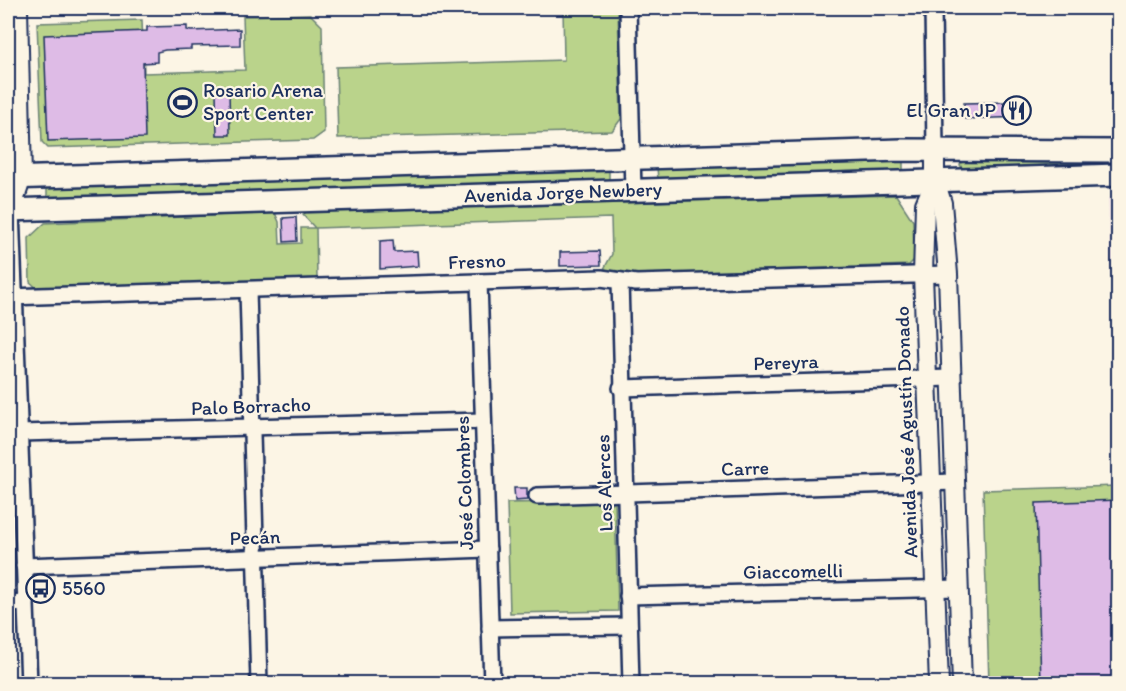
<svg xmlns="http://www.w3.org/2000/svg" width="1126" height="691" font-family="Itim,sans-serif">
  <rect width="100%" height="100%" fill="#fcf5e5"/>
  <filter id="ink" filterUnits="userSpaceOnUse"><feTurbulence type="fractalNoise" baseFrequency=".0167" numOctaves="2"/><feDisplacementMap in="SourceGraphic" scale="12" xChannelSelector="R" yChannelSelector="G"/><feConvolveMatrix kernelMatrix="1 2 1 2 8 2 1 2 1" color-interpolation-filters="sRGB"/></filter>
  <g filter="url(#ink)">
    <path fill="#f3e4e5" d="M 1108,198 L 1115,198 L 1118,205 L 1118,478 Z"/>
    <g fill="#bad38b" stroke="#6a8174" stroke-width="1.5">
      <path d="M 563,8 L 618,8 L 621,119 L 612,131 L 338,138 L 336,67 L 564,60 Z"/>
      <path d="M 310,14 L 322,26 L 324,132 L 313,140 L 48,148 L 42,142 L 37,23 L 142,20 L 144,73 L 245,70 L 243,16 Z"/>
      <path d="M 903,159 L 903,173 L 658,180 L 657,167 Z"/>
      <path d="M 963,159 L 1118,159 L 1118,169 L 965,171 L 960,165 Z"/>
      <path d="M 609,169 L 609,182 L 47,201 L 47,186 Z"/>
      <path d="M 896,195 L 913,221 L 914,260 L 909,265 L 632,275 L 604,269 L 612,254 L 611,218 L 316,228 L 317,278 L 39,290 L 30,282 L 29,238 L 45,223 L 275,213 L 279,222 L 280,244 L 301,243 L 301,228 L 315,228 L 303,215 L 306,212 Z"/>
      <path d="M 1118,486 L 1118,683 L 989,683 L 983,490 Z"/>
      <path d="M 615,501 L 618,611 L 510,613 L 507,503 Z"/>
    </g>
    <g fill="#debbe6" stroke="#1b2f5e" stroke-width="1.5">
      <path d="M 187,26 L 187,30 L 191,31 L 240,29 L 240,45 L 191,46 L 191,49 L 165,50 L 157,52 L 157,62 L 143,63 L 145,138 L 48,141 L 44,35 L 147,31 L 147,27 Z"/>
      <path d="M 229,91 L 230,135 L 217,135 L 216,92 Z"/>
      <path d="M 1010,102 L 1024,102 L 1025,117 L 965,119 L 964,103 Z"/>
      <path d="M 296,217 L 297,241 L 284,242 L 283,218 Z"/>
      <path d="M 393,240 L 394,252 L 417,251 L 418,266 L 380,269 L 380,241 Z"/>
      <path d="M 600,251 L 601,265 L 560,266 L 560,252 Z"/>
      <path d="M 514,488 L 527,488 L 527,500 L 515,501 Z"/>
      <path d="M 1119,500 L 1119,683 L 1041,684 L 1036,503 Z"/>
    </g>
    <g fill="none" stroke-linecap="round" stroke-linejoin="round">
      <defs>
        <g id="minor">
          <path d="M 628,8 L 633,190"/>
          <path d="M 933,8 L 935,149"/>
          <path d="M 11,210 L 29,684"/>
          <path d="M 620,281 L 631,684"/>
          <path d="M 479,282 L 492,684"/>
          <path d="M 248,290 L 259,684"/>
          <path d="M 8,297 L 601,278 L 636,283 L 948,274"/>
          <path d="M 621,388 L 951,378"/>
          <path d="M 19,433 L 483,421"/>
          <path d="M 537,496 L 955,482"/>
          <path d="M 24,566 L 488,549"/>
          <path d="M 628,596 L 959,588"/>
          <path d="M 8,604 L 26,603"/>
          <path d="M 490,628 L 629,626"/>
        </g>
        <g id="tertiary">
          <path d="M 935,149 L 935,181 L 942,203 L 948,274 L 962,684"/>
          <path d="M 935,181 L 925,204 L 923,275 L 939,684"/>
          <path d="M 11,210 L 22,177 L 18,8"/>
        </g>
        <g id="secondary">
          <path d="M 8,178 L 901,150 L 1118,151"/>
          <path d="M 8,210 L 1118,175"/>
        </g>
      </defs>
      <use href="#minor" stroke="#1b2f5e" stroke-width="20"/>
      <use href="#tertiary" stroke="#1b2f5e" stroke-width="22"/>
      <use href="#secondary" stroke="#1b2f5e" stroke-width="26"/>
      <use href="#minor" stroke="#fcf5e5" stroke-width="15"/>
      <use href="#tertiary" stroke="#fcf5e5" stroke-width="18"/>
      <use href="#secondary" stroke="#fcf5e5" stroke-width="21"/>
    </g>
  </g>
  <defs>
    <symbol id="stadium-ring" viewBox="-11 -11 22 22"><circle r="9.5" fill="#fcf5e5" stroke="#1b2f5e" stroke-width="1.5"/><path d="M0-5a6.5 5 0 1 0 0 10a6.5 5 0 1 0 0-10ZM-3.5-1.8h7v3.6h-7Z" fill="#1b2f5e"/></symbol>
    <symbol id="restaurant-ring" viewBox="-11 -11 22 22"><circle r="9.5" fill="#fcf5e5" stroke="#1b2f5e" stroke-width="1.5"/><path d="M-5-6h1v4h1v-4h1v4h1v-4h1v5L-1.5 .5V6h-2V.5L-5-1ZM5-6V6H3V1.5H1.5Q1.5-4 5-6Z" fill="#1b2f5e"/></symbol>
    <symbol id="bus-ring" viewBox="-11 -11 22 22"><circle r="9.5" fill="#fcf5e5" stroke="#1b2f5e" stroke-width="1.5"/><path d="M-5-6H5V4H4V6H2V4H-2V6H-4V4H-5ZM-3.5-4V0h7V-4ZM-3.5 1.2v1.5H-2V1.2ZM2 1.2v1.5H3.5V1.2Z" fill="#1b2f5e"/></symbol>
  </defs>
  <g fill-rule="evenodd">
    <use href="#stadium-ring" x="166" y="86" width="33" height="33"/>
    <use href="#restaurant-ring" x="1000" y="94" width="33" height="33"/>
    <use href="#bus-ring" x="24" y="572" width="33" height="33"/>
  </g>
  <g text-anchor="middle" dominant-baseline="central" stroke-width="4.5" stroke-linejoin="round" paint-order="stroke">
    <g font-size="20" fill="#1b2f5e" stroke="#fcf5e5" text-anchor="start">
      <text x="203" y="90">Rosario Arena<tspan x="203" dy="23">Sport Center</tspan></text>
      <text x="996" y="110" text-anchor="end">El Gran JP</text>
      <text x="62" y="588">5560</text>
    </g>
    <g font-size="20" fill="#1b2f5e" stroke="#fcf5e5">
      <text transform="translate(563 192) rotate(-2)">Avenida Jorge Newbery</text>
      <text transform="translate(477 261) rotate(-2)">Fresno</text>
      <text transform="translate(786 362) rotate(-2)">Pereyra</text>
      <text transform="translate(251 406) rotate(-2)">Palo Borracho</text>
      <text transform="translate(906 432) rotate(-92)">Avenida José Agustín Donado</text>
      <text transform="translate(745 468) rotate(-2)">Carre</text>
      <text transform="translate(464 483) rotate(-92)">José Colombres</text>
      <text transform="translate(604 483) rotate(-92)">Los Alerces</text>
      <text transform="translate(255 537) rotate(-2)">Pecán</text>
      <text transform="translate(793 571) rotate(-1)">Giaccomelli</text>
    </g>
  </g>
  <rect width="1126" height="691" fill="none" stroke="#fcf5e5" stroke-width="30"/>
  <rect x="15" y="15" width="1096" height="661" fill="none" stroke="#1b2f5e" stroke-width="2" filter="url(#ink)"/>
</svg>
